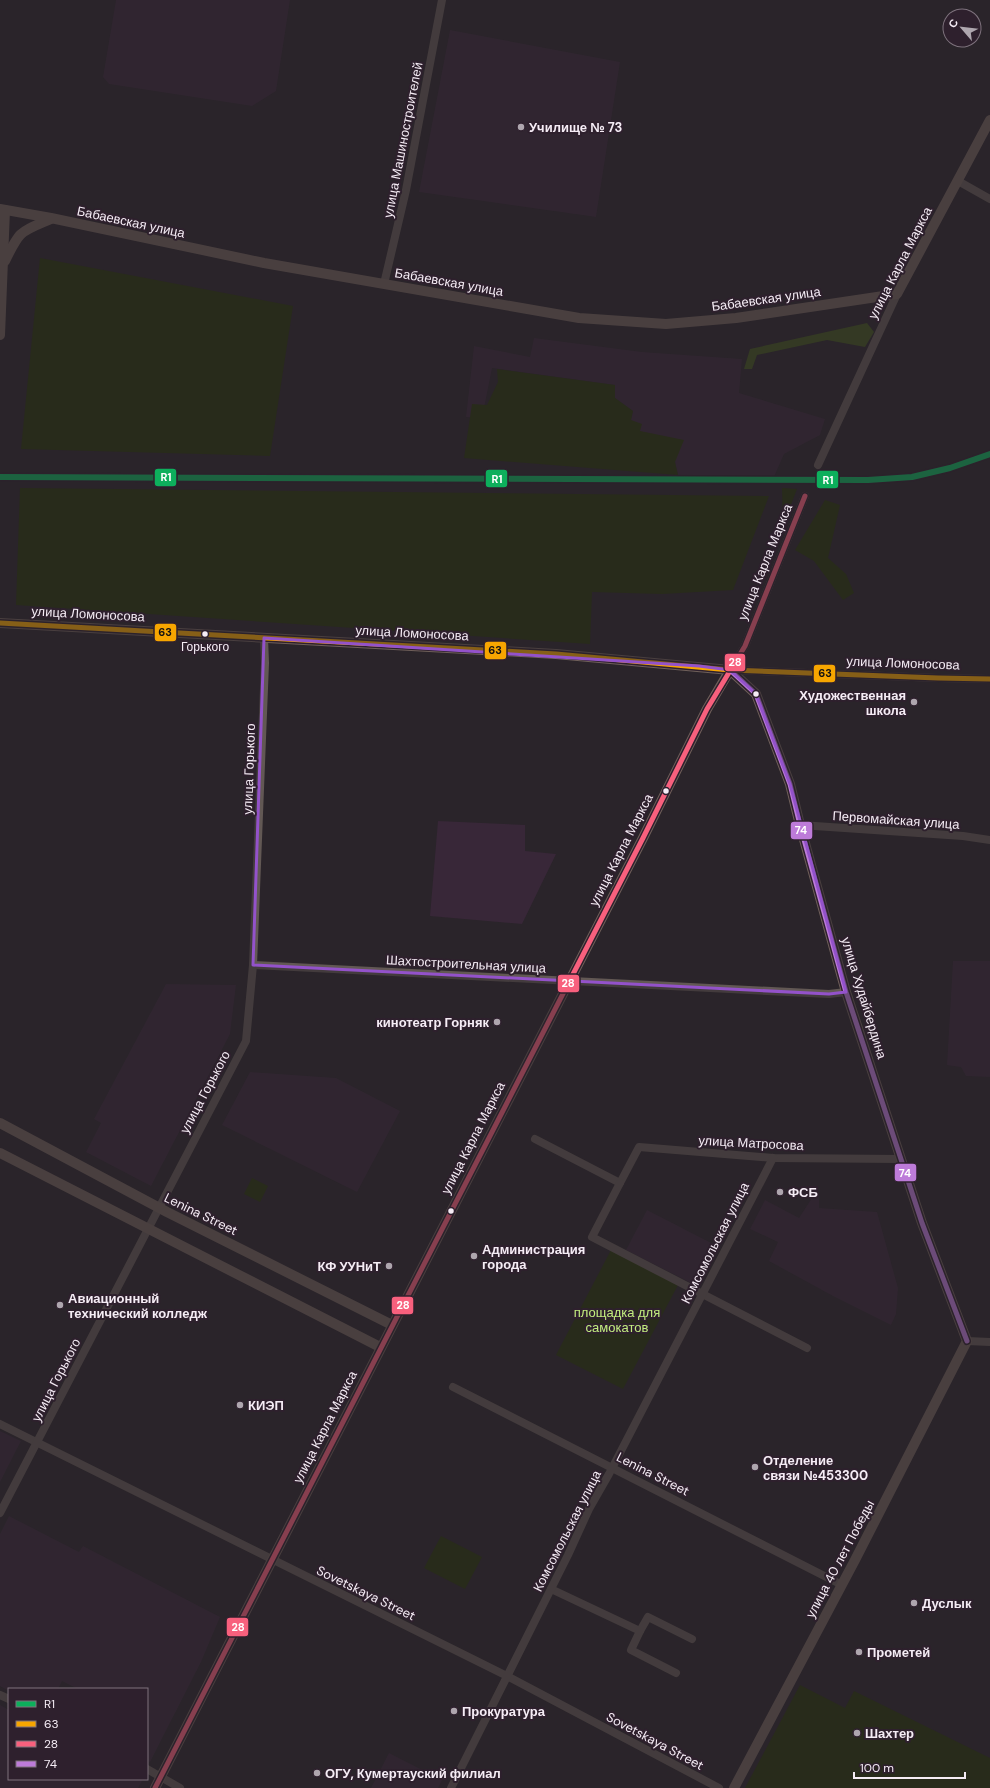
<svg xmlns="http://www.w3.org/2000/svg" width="990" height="1788" font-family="'DM Sans',sans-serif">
  <rect width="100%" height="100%" fill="#2a242a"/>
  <g fill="#382738">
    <path d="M 116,0 L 290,0 L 276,91 L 252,106 L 109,84 L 103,77 Z"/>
    <path d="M 450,30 L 620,62 L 596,217 L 419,192 Z"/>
    <path d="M 534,338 L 642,352 L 742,359 L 739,393 L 825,419 L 820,435 L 784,454 L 773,479 L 678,475 L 675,462 L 640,431 L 631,420 L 633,411 L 615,398 L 615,385 L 492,368 L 482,418 L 466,417 L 474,346 L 530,357 Z"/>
    <path d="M 438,821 L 525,825 L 525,851 L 556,854 L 522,924 L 430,916 Z"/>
    <path d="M 953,961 L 990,961 L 990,1077 L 966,1076 L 961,1067 L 947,1065 Z"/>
    <path d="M 166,984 L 236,985 L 230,1034 L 151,1186 L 86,1152 L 101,1123 L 94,1119 Z"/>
    <path d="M 250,1072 L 336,1078 L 400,1111 L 357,1192 L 222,1125 Z"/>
    <path d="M 819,1197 L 819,1208 L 877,1212 L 898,1288 L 896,1314 L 891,1325 L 833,1296 L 769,1261 L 778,1242 L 750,1229 L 765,1200 L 799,1218 L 812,1198 Z"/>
    <path d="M 647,1210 L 713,1244 L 693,1284 L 626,1250 Z"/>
    <path d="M 0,1431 L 21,1441 L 0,1482 Z"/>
    <path d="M 9,1516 L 79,1552 L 83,1546 L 220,1617 L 201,1662 L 150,1762 L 147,1760 L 147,1689 L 78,1689 L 62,1681 L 58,1689 L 9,1689 L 9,1691 L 0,1686 L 0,1534 Z"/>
    <path d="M 0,1705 L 9,1710 L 9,1779 L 143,1779 L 138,1788 L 0,1788 Z"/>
    <path d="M 389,1753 L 442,1780 L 438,1788 L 371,1788 Z"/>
  </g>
  <g fill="#27340a">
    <path d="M 40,258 L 293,306 L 270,456 L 21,449 Z"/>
    <path d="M 497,369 L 615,385 L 615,398 L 633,411 L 631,420 L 642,424 L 640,431 L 684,440 L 675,462 L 678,475 L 464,458 L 472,404 L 487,405 L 498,382 Z"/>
    <path d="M 20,488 L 769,496 L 733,590 L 662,594 L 592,592 L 590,644 L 16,605 Z"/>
    <path d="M 782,488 L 797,489 L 783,525 Z"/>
    <path d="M 825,500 L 840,505 L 828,558 L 846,574 L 854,593 L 843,600 L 814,561 L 795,550 Z"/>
    <path d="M 252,1178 L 268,1186 L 260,1202 L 244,1194 Z"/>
    <path d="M 611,1250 L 678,1285 L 623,1389 L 556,1355 Z"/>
    <path d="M 441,1536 L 482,1557 L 465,1589 L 424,1568 Z"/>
    <path d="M 800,1685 L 845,1708 L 854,1691 L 990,1758 L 990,1788 L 745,1788 Z"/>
  </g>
  <path fill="#40531d" d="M 867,323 L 874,332 L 865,347 L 827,340 L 757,355 L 752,369 L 744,369 L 750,349 Z"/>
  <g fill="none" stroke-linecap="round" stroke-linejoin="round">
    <g stroke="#625854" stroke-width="8">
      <path d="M 958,181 L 990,199"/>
      <path d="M 384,284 L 406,190 L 442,0"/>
      <path d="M 818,465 L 897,294"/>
      <path d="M 730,670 L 938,678 L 990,679"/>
      <path d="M 730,670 L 745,646 L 805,496"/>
      <path d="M 800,825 L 963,836 L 990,840"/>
      <path d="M 253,965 L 829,994 L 846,992"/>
      <path d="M 535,1139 L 620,1183 L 639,1147 L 773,1158 L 901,1159"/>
      <path d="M 620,1183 L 592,1237 L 807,1348"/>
      <path d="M 967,1341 L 990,1342"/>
      <path d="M 453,1387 L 842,1585"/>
      <path d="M 0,1424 L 507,1676 L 719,1788"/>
      <path d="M 0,1513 L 246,1041 L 253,965 L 265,663 L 264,638"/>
      <path d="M 551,1589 L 640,1631 L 631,1650 L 676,1673"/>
      <path d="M 640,1631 L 648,1617 L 692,1639"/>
      <path d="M 0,1695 L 9,1699"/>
      <path d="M 147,1769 L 180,1788"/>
      <path d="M 451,1788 L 568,1555 L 589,1509 L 609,1474 L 773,1158"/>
    </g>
    <g stroke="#70605a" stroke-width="10">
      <path d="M 0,209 L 51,218 L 264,263 L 579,318 L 666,324 L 736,318 L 897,294 L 990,120"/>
      <path d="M 5,261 C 20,230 20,232 51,219"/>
      <path d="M 0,335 L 5,210"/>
      <path d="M 0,623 L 556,654 L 730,670"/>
      <path d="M 730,670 L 756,694 L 790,784 L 800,825 L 846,992 L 922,1223 L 967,1341 L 855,1560 L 734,1788"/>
      <path d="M 0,1123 L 167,1212 L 392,1325"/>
      <path d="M 0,1153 L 380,1347"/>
      <path d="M 155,1788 L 643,838 L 707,709 L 730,670"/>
    </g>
    <defs>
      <path id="bus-1" d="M 0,623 L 556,654 L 730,670 L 938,678 L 990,679"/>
      <path id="bus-2" d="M 155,1788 L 643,838 L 707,709 L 745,646 L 805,496"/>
      <path id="bus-3" d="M 730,670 L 756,694 L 790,784 L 800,825 L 846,992 L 922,1223 L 967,1341"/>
    </defs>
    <use href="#bus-1" stroke="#2e202d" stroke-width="8"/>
    <use href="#bus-2" stroke="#2e202d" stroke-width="8"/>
    <use href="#bus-3" stroke="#2e202d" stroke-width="8"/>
    <use href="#bus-1" stroke="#f7a600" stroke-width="5"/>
    <use href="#bus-2" stroke="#f8607d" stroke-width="5"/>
    <use href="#bus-3" stroke="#bd7bd9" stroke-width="5"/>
    <defs>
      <path id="rail-1" d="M 0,477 L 868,480 L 912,477 L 950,468 L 990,454"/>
    </defs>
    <use href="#rail-1" stroke="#2e202d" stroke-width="9"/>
    <use href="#rail-1" stroke="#0daf5c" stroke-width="6"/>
  </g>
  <path d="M0 0H990V1788H0ZM 264,638 L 699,666 L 730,670 L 756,694 L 790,784 L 846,992 L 829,994 L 253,965 Z" fill="#2a242a" fill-opacity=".55" fill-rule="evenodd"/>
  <path fill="none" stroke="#9352ca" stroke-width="3" stroke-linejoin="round" d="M 264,638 L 699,666 L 730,670 L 756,694 L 790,784 L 846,992 L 829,994 L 253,965 Z"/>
  <g fill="#aea6ae" stroke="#2e202d" stroke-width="1.5">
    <circle cx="521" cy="127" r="4"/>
    <circle cx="914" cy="702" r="4"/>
    <circle cx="497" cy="1022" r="4"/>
    <circle cx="780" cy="1192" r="4"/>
    <circle cx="474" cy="1256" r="4"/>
    <circle cx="389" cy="1266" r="4"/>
    <circle cx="60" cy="1305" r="4"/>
    <circle cx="240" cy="1405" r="4"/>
    <circle cx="755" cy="1467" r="4"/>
    <circle cx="914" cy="1603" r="4"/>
    <circle cx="859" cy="1652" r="4"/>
    <circle cx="454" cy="1711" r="4"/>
    <circle cx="857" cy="1733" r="4"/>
    <circle cx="317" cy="1773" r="4"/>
  </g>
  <g fill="#f5ecf5" stroke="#2e202d" stroke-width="1.5">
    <circle cx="205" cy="634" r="3.5"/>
    <circle cx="756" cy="694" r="3.5"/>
    <circle cx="666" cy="791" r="3.5"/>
    <circle cx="451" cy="1211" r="3.5"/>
  </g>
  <g text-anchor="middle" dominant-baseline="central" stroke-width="4" stroke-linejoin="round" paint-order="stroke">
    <g font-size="12" fill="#f5ecf5" stroke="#2e202d">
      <text x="205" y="647">Горького</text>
    </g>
    <g font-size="13" font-weight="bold" fill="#f5ecf5" stroke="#2e202d" text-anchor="start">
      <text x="529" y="127">Училище № 73</text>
      <text x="906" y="695" text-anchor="end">Художественная<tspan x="906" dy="15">школа</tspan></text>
      <text x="489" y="1022" text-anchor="end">кинотеатр Горняк</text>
      <text x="788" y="1192">ФСБ</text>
      <text x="482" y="1249">Администрация<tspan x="482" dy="15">города</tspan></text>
      <text x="381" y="1266" text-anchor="end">КФ УУНиТ</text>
      <text x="68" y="1298">Авиационный<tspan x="68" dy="15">технический колледж</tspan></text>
      <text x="248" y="1405">КИЭП</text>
      <text x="763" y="1460">Отделение<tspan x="763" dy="15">связи №453300</tspan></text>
      <text x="922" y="1603">Дуслык</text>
      <text x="867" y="1652">Прометей</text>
      <text x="462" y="1711">Прокуратура</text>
      <text x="865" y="1733">Шахтер</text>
      <text x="325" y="1773">ОГУ, Кумертауский филиал</text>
    </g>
    <g font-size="13" fill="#f5ecf5" stroke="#2e202d">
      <text transform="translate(403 140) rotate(-79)">улица Машиностроителей</text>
      <text transform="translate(131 222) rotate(12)">Бабаевская улица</text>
      <text transform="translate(900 263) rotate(-63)">улица Карла Маркса</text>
      <text transform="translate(449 282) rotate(10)">Бабаевская улица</text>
      <text transform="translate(766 299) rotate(-8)">Бабаевская улица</text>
      <text transform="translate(765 562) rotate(-68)">улица Карла Маркса</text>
      <text transform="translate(88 614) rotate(3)">улица Ломоносова</text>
      <text transform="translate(412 633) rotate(3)">улица Ломоносова</text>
      <text transform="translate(903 663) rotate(2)">улица Ломоносова</text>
      <text transform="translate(249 769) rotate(-88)">улица Горького</text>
      <text transform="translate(896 820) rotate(4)">Первомайская улица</text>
      <text transform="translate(621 850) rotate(-63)">улица Карла Маркса</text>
      <text transform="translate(466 964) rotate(3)">Шахтостроительная улица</text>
      <text transform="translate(864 998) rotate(73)">улица Худайбердина</text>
      <text transform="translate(205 1092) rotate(-62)">улица Горького</text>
      <text transform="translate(473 1138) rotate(-63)">улица Карла Маркса</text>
      <text transform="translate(751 1143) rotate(3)">улица Матросова</text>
      <text transform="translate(201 1214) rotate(26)">Lenina Street</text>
      <text transform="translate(715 1243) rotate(-63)">Комсомольская улица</text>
      <text transform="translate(56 1380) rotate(-63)">улица Горького</text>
      <text transform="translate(325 1427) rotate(-63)">улица Карла Маркса</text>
      <text transform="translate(653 1474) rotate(27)">Lenina Street</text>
      <text transform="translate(567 1531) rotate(-63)">Комсомольская улица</text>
      <text transform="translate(840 1559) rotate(-62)">улица 40 лет Победы</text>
      <text transform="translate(366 1593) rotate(26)">Sovetskaya Street</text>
      <text transform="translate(655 1741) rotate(28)">Sovetskaya Street</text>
    </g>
    <g font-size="13" fill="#c2ed7f" stroke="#2e202d">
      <text x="617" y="1312">площадка для<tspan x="617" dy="15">самокатов</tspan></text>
    </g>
  </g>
  <g stroke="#2e202d" stroke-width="1.5">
    <rect x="154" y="468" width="23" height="19" rx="4" fill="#0daf5c"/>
    <rect x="485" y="469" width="23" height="19" rx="4" fill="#0daf5c"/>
    <rect x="816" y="470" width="23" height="19" rx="4" fill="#0daf5c"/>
    <rect x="154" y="623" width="23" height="19" rx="4" fill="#f7a600"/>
    <rect x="484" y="641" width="23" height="19" rx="4" fill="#f7a600"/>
    <rect x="724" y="653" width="22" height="19" rx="4" fill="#f8607d"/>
    <rect x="813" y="664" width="23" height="19" rx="4" fill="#f7a600"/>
    <rect x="790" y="821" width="23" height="19" rx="4" fill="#bd7bd9"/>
    <rect x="557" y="974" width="23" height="19" rx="4" fill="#f8607d"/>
    <rect x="894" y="1163" width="23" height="19" rx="4" fill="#bd7bd9"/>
    <rect x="391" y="1296" width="23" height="19" rx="4" fill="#f8607d"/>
    <rect x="226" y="1617" width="23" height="20" rx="4" fill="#f8607d"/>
  </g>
  <g font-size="11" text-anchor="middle" font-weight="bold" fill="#fff">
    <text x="166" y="481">R1</text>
    <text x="497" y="483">R1</text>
    <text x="828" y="484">R1</text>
    <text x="735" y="666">28</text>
    <text x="801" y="834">74</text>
    <text x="568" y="987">28</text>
    <text x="905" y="1177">74</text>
    <text x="403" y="1309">28</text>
    <text x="238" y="1631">28</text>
  </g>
  <g font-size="11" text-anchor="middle" font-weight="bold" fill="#111">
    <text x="165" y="636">63</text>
    <text x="495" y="654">63</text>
    <text x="825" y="677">63</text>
  </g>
  <rect x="8" y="1688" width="140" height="92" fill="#2e202d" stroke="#7e727d"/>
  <rect x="16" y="1701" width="20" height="6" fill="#0daf5c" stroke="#7e727d"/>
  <text x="44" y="1708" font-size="12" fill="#f5ecf5">R1</text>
  <rect x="16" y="1721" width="20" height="6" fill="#f7a600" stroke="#7e727d"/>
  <text x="44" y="1728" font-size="12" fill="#f5ecf5">63</text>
  <rect x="16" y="1741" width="20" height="6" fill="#f8607d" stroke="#7e727d"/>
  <text x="44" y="1748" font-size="12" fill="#f5ecf5">28</text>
  <rect x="16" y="1761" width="20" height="6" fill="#bd7bd9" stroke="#7e727d"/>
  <text x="44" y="1768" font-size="12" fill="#f5ecf5">74</text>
  <g transform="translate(962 28) rotate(298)"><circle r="19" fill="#2e202d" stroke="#7e727d"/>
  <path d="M0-3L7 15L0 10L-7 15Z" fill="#aea6ae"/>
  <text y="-6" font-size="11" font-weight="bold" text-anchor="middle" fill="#f5ecf5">С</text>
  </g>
  <path d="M854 1772v6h111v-6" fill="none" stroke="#f5ecf5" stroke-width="2"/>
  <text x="860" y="1772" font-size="12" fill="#f5ecf5" stroke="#2e202d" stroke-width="3" paint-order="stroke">100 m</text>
</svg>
